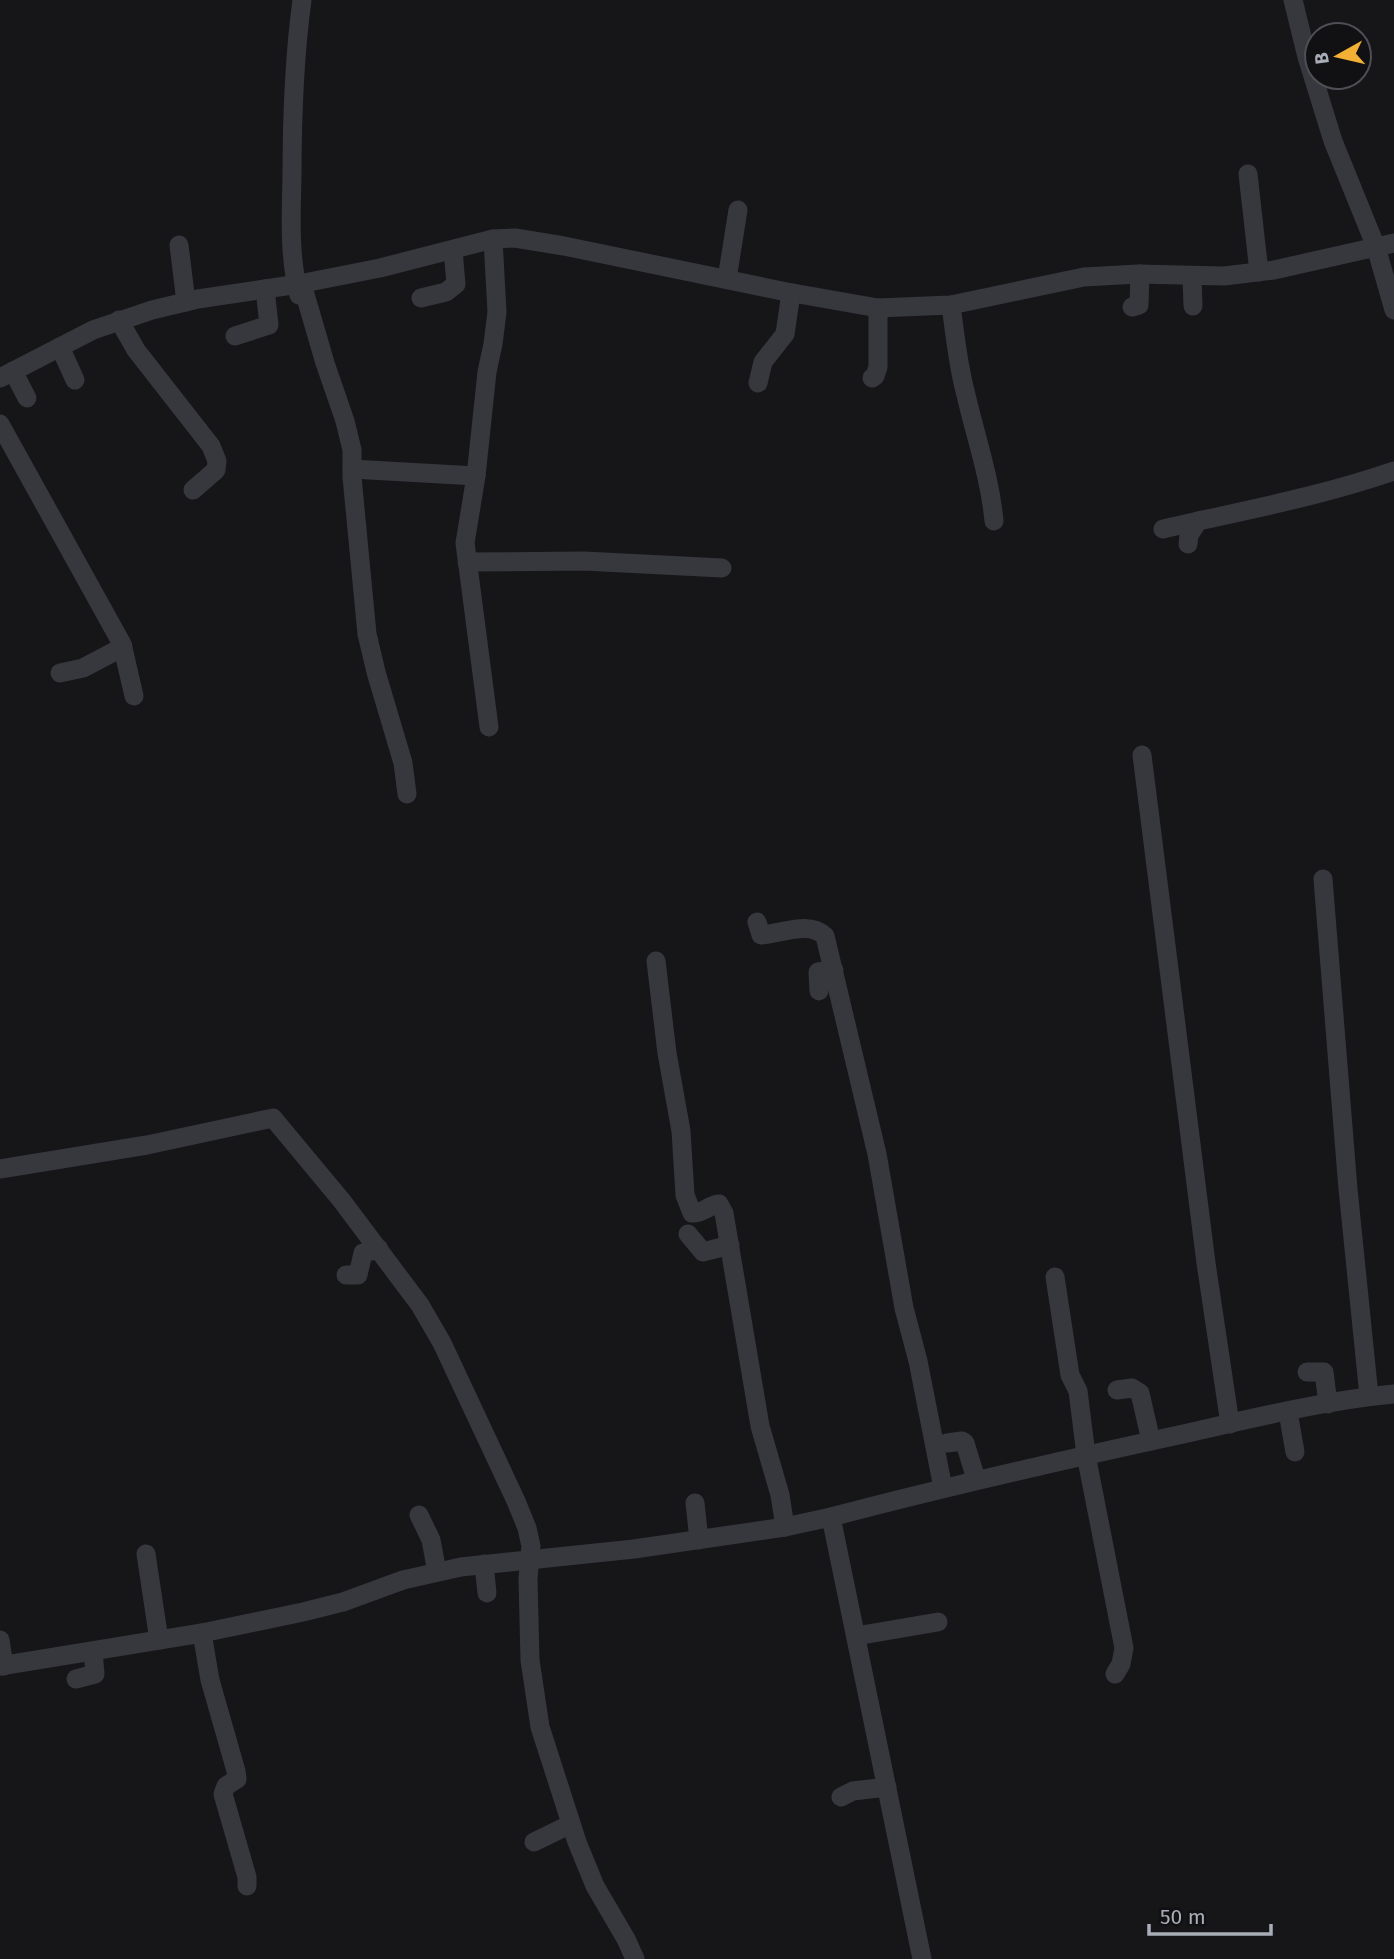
<svg xmlns="http://www.w3.org/2000/svg" width="1394" height="1959" font-family="'Fira Sans',sans-serif">
  <rect width="100%" height="100%" fill="#161618"/>
  <g fill="none" stroke-linecap="round" stroke-linejoin="round">
    <g stroke="#37383d" stroke-width="19">
      <path d="M 1293,0 L 1307,57 L 1333,141 L 1376,247 L 1394,310"/>
      <path d="M 1248,174 L 1259,272"/>
      <path d="M 179,245 L 186,302"/>
      <path d="M 1192,277 L 1193,306"/>
      <path d="M 727,279 L 738,210"/>
      <path d="M 302,284 L 325,363 L 345,421 L 352,450 L 352,477 L 367,634 L 376,672 L 403,763 L 407,794"/>
      <path d="M 299,295 C 289,257 291,216 292,177 C 292,118 294,59 302,0"/>
      <path d="M 421,298 L 446,292 L 456,284 L 453,250"/>
      <path d="M 951,305 C 955,335 958,366 966,395 C 976,438 990,478 994,521"/>
      <path d="M 1132,307 L 1139,305 L 1140,274"/>
      <path d="M 119,320 L 136,350 L 211,446 L 217,461 L 216,470 L 193,490"/>
      <path d="M 235,336 L 269,325 L 265,289"/>
      <path d="M 60,347 L 75,380"/>
      <path d="M 13,371 L 27,398"/>
      <path d="M 0,378 L 93,330 L 152,310 L 198,299 L 299,284 L 380,268 L 493,239 L 515,238 L 564,246 L 787,292 L 878,308 L 951,305 L 1084,277 L 1138,274 L 1224,276 L 1274,270 L 1394,243"/>
      <path d="M 872,378 L 875,376 L 878,367 L 878,308"/>
      <path d="M 758,383 L 763,362 L 785,334 L 791,293"/>
      <path d="M 0,424 L 122,644 L 134,696"/>
      <path d="M 352,469 L 476,476"/>
      <path d="M 1163,529 C 1241,511 1319,497 1394,471"/>
      <path d="M 1188,544 L 1189,535 L 1198,521"/>
      <path d="M 467,562 L 584,561 L 722,568"/>
      <path d="M 60,673 L 83,668 L 123,647"/>
      <path d="M 489,727 L 465,543 L 476,476 L 487,372 L 493,344 L 497,312 L 493,239"/>
      <path d="M 1142,755 L 1206,1263 L 1230,1424"/>
      <path d="M 1323,879 L 1348,1189 L 1369,1396"/>
      <path d="M 757,922 L 761,935 C 780,934 809,920 825,936 L 877,1154 L 904,1308 L 918,1361 L 943,1488"/>
      <path d="M 656,961 L 667,1053 L 681,1131 L 685,1195 L 692,1213 C 702,1214 709,1205 719,1204 L 724,1213 L 760,1426 L 780,1495 L 785,1527"/>
      <path d="M 819,991 L 818,972 L 834,970"/>
      <path d="M 0,1169 L 147,1145 L 273,1118 L 342,1201 L 420,1305 L 442,1343 L 516,1501 L 527,1528 L 531,1546 L 528,1579 L 530,1660 L 540,1727 L 577,1842 L 595,1886 L 626,1939 L 635,1959"/>
      <path d="M 688,1234 L 703,1252 L 730,1245"/>
      <path d="M 346,1275 L 358,1275 L 363,1253 L 379,1249"/>
      <path d="M 1055,1277 L 1070,1375 L 1078,1391 L 1086,1455 L 1124,1648 L 1121,1664 L 1115,1674"/>
      <path d="M 1307,1372 L 1324,1372 L 1328,1404"/>
      <path d="M 1117,1390 L 1132,1388 L 1140,1393 L 1151,1441"/>
      <path d="M 1288,1412 L 1295,1452"/>
      <path d="M 947,1443 L 962,1441 L 965,1443 L 976,1479"/>
      <path d="M 695,1503 L 699,1540"/>
      <path d="M 419,1515 L 431,1540 L 437,1572"/>
      <path d="M 831,1517 C 945,1487 1059,1461 1174,1436 C 1246,1420 1320,1401 1394,1394"/>
      <path d="M 146,1554 L 159,1640"/>
      <path d="M 484,1564 L 487,1593"/>
      <path d="M 202,1633 L 210,1680 L 236,1771 L 237,1779 L 226,1786 L 223,1794 L 247,1877 L 247,1886"/>
      <path d="M 856,1636 L 938,1622"/>
      <path d="M 0,1640 L 4,1666"/>
      <path d="M 0,1666 L 202,1633 L 303,1612 L 343,1602 L 403,1580 L 461,1567 L 634,1549 L 785,1527 L 831,1517 L 922,1959"/>
      <path d="M 76,1679 L 95,1674 L 93,1651"/>
      <path d="M 841,1797 L 853,1791 L 887,1787"/>
      <path d="M 534,1842 L 571,1824"/>
    </g>
  </g>
  <g transform="translate(1338 56) rotate(262)"><circle r="33" fill="#111113" stroke="#4d4f55" stroke-width="2"/>
  <path d="M0-5L12 26L0 18L-12 26Z" fill="#f2b134"/>
  <text y="-10" font-size="19" font-weight="bold" text-anchor="middle" fill="#a8adb8">B</text>
  </g>
  <path d="M1149 1924v10h122v-10" fill="none" stroke="#a8adb8" stroke-width="3.5"/>
  <text x="1160" y="1924" font-size="21" fill="#a8adb8" stroke="#111113" stroke-width="5" paint-order="stroke">50 m</text>
</svg>
